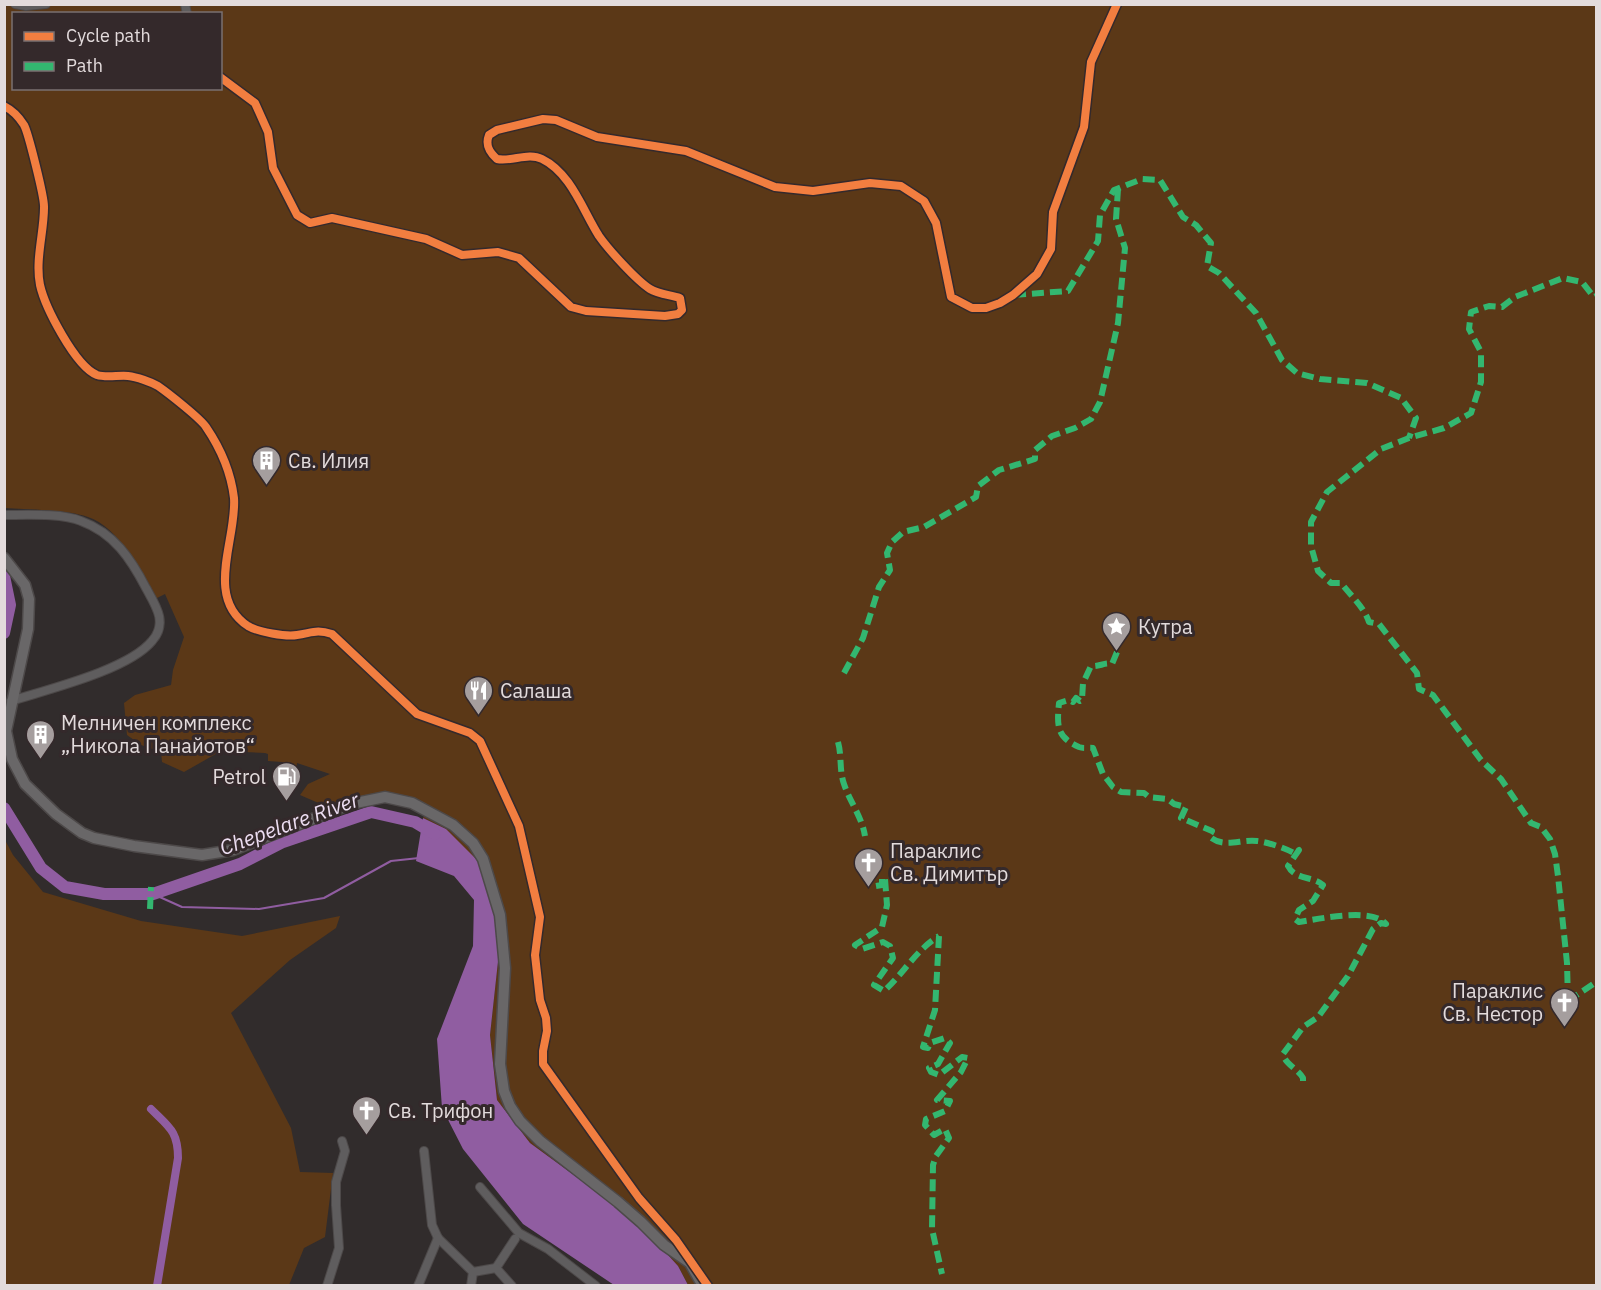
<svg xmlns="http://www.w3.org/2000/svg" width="1601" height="1290" font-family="'IBM Plex Sans',sans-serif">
  <rect width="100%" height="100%" fill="#312c2c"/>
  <g fill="#5b3817" fill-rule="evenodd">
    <path d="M 4,5 L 1596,5 L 1596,1285 L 688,1285 L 678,1266 L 638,1222 L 530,1143 L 497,1100 L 490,1035 L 500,943 L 446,829 L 423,818 L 429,807 L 401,797 L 330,808 L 300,795 L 308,784 L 330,774 L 297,763 L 296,771 L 282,762 L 268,761 L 268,754 L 265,753 L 221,751 L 184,772 L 162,762 L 161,752 L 141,745 L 127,735 L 124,703 L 135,695 L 171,685 L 173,670 L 184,637 L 165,594 L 155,599 C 141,572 119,527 88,517 C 65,509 30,510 5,508 ZM 14,14 L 220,14 L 220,88 L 14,88 Z"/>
    <path d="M 304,813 L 310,813 L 314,817 L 261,834 L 266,827 Z"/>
    <path d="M 5,840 L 13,855 L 43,892 L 141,921 L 242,936 L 340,916 L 336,928 L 290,960 L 231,1013 L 291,1128 L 300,1172 L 333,1173 L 325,1237 L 304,1248 L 289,1285 L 5,1285 Z"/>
  </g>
  <path fill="#905da1" d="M 423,818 L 446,829 L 482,865 L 493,895 L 500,943 L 490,1035 L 497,1100 L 530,1143 L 638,1222 L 678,1266 L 688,1285 L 614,1285 L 523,1224 L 463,1149 L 442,1108 L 437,1039 L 473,946 L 474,900 L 454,876 L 416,861 Z"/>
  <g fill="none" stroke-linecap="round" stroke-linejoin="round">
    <path stroke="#905da1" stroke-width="2" d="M 153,894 L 182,907 L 259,909 L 324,898 L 391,861 L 419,858"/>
    <path stroke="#905da1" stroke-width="8" d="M 151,1109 C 169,1127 178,1131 178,1158 L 157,1286"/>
    <g stroke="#905da1" stroke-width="12">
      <path d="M 4,576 L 10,605 L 4,633"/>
      <path d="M 4,808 L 41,868 L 65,887 L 104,894 L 153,894 L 240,864 L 283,842 L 371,812 L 415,822 L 435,834"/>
    </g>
    <defs>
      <g id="minor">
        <path d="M 15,4 L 26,6 L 46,4"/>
        <path d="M 185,4 L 187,14"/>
        <path d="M 220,77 L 255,103 L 268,132 L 273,168 L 297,215 L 310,223 L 332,218 L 426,239 L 462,255 L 498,252 L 519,258 L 571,307 L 586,311 L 665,316 L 678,314 L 682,310 L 680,298 C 670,295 658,294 650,289 C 636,280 608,249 599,236 C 583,211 571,173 542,159 C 528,152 512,162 497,159 C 489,152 485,145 489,135 L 497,130 L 543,119 L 556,120 L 597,137 L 686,151 L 775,187 L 813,191 L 870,183 L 901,186 L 924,201 L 936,223 L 951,297 L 972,308 L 986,308 L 1000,303 L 1013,295 L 1037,274 L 1051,249 L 1053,212 L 1084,127 L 1091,62 L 1117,4"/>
        <path d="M 4,106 C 12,110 19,117 24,125 C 28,132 45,199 44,208 C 44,232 35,260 40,285 C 45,307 75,366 97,375 C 106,378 119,375 128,376 C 137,377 151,382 158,386 C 168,393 200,418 206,427 C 221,449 231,473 234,498 C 237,539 204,597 248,626 C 258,632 286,637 297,635 C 312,633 316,629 332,634 L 417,714 L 470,733 L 480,741 L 519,826 L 540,917 L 535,955 L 540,1000 L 546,1018 L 547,1031 L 543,1051 L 543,1064 L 639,1198 L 676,1240 L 690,1260"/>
        <path d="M 4,515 C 26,515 62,513 81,521 C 114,533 131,559 146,588 C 156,606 168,623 152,641 C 128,670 49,689 11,701"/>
        <path d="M 424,1151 L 432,1225 L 438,1238 L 473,1272 L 471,1286"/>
        <path d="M 480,1187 L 519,1233 L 548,1249 L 596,1286"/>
        <path d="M 496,1268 L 515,1239"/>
        <path d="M 473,1272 L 496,1268 L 512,1286"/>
        <path d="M 327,1286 L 339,1248 L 336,1205 L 336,1182 L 345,1151 L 342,1141"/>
        <path d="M 418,1286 L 438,1238"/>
      </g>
      <path id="major" d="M 4,558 L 25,585 L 29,599 L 28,629 L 6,731 L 12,759 L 25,784 L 56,814 L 82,833 L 94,838 L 134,846 L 202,855 L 233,850 L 351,804 L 385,797 L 412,803 L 453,825 L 473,843 L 483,859 L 500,915 L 505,968 L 500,1064 L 504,1091 L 510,1106 L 520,1121 L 540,1141 L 618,1202 L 641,1222 L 664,1245 L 690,1263 L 703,1286"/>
    </defs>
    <use href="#minor" stroke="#4d4949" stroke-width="10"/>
    <use href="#major" stroke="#4d4949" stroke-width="13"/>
    <use href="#minor" stroke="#5f5d5e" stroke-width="8"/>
    <use href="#major" stroke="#696768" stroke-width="10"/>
    <g stroke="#33b770" stroke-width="6" stroke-dasharray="12 6" stroke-linecap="butt">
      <path d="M 1014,295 L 1068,291 L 1098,241 L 1100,215 L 1114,190 L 1142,179 L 1160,180 L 1183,217 L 1196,225 L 1211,243 L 1207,266 L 1219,273 L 1256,313 L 1282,360 L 1297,373 L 1320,379 L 1367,383 L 1401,398 L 1416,418 L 1409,438"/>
      <path d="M 1117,652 L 1112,664 C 1105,662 1099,667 1091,666 L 1083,683 L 1082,700 L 1080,701 L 1076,698 L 1073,702 L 1069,700 L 1059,703 C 1057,725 1056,737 1079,747 C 1084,749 1089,747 1093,748 L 1103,774 L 1113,787 L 1121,792 L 1144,793 L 1149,797 L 1168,799 L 1174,804 L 1186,807 L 1181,818 L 1212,831 L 1209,836 C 1223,849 1240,839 1257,841 C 1267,842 1285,848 1294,853 L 1299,850 L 1288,866 C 1295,880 1313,876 1323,885 L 1313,901 L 1299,910 L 1295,919 L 1299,922 C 1320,919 1372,907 1386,924 L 1381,923 L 1373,929 L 1348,976 L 1318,1017 L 1303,1027 L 1283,1054 C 1285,1064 1298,1069 1303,1078 L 1303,1081"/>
      <path d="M 844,673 L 863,638 L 879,587 L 890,570 L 887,553 L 892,542 L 903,532 L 924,527 L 976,497 L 978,486 L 999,470 L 1035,459 L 1035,450 L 1052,436 L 1075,428 L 1091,419 L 1100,402 L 1118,323 L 1125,248 L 1116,219 L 1118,189"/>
      <path d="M 838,742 C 842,756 839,770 844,784 C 850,802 862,817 865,836"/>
      <path d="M 876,886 L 882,885 L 882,877 L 885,879 L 887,905 L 882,927 L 855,945 L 862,949 L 883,942 L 890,946 L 893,958 L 874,985 L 884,991 C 903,974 917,949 939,936"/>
      <path d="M 150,909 L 151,887"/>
      <path d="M 939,936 L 935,1010 L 923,1047 L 928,1048 L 930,1043 L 945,1038 L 950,1043 L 938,1064 L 929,1068 L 931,1072 L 939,1075 L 962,1057 L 968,1058 L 961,1072 L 937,1100 L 950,1101 L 945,1111 L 926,1119 L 925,1125 L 934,1135 L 945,1129 L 949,1138 L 936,1156 L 933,1165 L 932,1229 L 942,1274"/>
      <path d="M 1568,1001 L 1567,963 L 1558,876 L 1555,854 L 1550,839 L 1541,827 L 1531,823 L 1501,779 L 1481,760 L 1433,695 L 1419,689 L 1417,673 L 1379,624 L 1369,622 C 1364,607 1351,596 1341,583 L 1331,583 L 1318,571 L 1311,546 L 1311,522 L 1327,492 L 1381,449 L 1409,438 L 1444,428 L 1471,413 L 1481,382 L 1481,352 L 1469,329 L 1471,312 L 1489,306 L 1502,307 L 1515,297 L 1563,278 L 1582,282 L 1594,297 L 1596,296"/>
      <path d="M 1568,1001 L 1596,982"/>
    </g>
    <defs>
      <g id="cycleway">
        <path d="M 220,77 L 255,103 L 268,132 L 273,168 L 297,215 L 310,223 L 332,218 L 426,239 L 462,255 L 498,252 L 519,258 L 571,307 L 586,311 L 665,316 L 678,314 L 682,310 L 680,298 C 670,295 658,294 650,289 C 636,280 608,249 599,236 C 583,211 571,173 542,159 C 528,152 512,162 497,159 C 489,152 485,145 489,135 L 497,130 L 543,119 L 556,120 L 597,137 L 686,151 L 775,187 L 813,191 L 870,183 L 901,186 L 924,201 L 936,223 L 951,297 L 972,308 L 986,308 L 1000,303 L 1013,295 L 1037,274 L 1051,249 L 1053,212 L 1084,127 L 1091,62 L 1117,4"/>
        <path d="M 4,106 C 12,110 19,117 24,125 C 28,132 45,199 44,208 C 44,232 35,260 40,285 C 45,307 75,366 97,375 C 106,378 119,375 128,376 C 137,377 151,382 158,386 C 168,393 200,418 206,427 C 221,449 231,473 234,498 C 237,539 204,597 248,626 C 258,632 286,637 297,635 C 312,633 316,629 332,634 L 417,714 L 470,733 L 480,741 L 519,826 L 540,917 L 535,955 L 540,1000 L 546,1018 L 547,1031 L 543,1051 L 543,1064 L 639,1198 L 676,1240 L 708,1286"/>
      </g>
    </defs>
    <use href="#cycleway" stroke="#34292b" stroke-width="11"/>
    <use href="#cycleway" stroke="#f27e40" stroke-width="8"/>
  </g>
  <defs>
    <symbol id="building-pin" viewBox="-11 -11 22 30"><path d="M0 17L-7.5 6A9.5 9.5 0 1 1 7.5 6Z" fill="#a59e9e" stroke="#34292b"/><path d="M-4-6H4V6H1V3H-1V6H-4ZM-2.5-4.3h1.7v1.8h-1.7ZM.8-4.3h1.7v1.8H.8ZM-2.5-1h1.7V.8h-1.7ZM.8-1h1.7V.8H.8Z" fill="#fff"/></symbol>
    <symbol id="sight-pin" viewBox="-11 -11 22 30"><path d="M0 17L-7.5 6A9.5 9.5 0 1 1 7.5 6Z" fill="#a59e9e" stroke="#34292b"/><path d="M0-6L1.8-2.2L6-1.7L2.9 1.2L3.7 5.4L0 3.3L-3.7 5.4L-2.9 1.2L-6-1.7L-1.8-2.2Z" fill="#fff"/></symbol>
    <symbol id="restaurant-pin" viewBox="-11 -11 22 30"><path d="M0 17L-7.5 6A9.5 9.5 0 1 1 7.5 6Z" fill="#a59e9e" stroke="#34292b"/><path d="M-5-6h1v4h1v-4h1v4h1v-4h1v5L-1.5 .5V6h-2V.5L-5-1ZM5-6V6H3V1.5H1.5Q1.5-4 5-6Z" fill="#fff"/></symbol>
    <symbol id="fuel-pin" viewBox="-11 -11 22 30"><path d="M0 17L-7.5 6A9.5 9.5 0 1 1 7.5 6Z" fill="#a59e9e" stroke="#34292b"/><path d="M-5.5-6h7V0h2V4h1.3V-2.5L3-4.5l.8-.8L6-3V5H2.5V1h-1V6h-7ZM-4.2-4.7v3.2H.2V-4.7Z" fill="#fff"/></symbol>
    <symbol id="church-pin" viewBox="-11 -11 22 30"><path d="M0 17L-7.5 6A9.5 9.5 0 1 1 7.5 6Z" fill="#a59e9e" stroke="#34292b"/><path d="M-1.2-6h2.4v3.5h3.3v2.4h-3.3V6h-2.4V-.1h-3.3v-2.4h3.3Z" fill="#fff"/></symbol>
  </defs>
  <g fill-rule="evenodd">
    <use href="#building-pin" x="250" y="444" width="33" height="45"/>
    <use href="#sight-pin" x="1100" y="610" width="33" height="45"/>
    <use href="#restaurant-pin" x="462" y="674" width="33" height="45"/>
    <use href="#building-pin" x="24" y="718" width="33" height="45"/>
    <use href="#fuel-pin" x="270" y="760" width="33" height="45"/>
    <use href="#church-pin" x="852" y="846" width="33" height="45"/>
    <use href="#church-pin" x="1548" y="986" width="33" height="45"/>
    <use href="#church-pin" x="350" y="1094" width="33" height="45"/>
  </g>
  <g text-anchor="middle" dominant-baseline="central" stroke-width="6" stroke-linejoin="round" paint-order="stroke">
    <g font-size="20" fill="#e3dbdc" stroke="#34292b" text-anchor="start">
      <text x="288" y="460">Св. Илия</text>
      <text x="1138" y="626">Кутра</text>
      <text x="500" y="690">Салаша</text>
      <text x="61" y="722">Мелничен комплекс<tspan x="61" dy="23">„Никола Панайотов“</tspan></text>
      <text x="266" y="776" text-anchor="end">Petrol</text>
      <text x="890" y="850">Параклис<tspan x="890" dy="23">Св. Димитър</tspan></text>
      <text x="1543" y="990" text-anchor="end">Параклис<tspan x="1543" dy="23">Св. Нестор</tspan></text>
      <text x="388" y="1110">Св. Трифон</text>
    </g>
    <g font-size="21" font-style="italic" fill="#eddef2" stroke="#34292b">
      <text transform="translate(289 823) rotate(-20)">Chepelare River</text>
    </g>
  </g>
  <rect width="1601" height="1290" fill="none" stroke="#e3dbdc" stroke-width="12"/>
  <rect x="12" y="12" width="210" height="78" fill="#34292b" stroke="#7a7072" stroke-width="1.5"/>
  <rect x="24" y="32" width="30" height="9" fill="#f27e40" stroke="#7a7072" stroke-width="1.5"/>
  <text x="66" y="42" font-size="18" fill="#e3dbdc">Cycle path</text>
  <rect x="24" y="62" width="30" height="9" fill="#33b770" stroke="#7a7072" stroke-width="1.5"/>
  <text x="66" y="72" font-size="18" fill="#e3dbdc">Path</text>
</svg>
